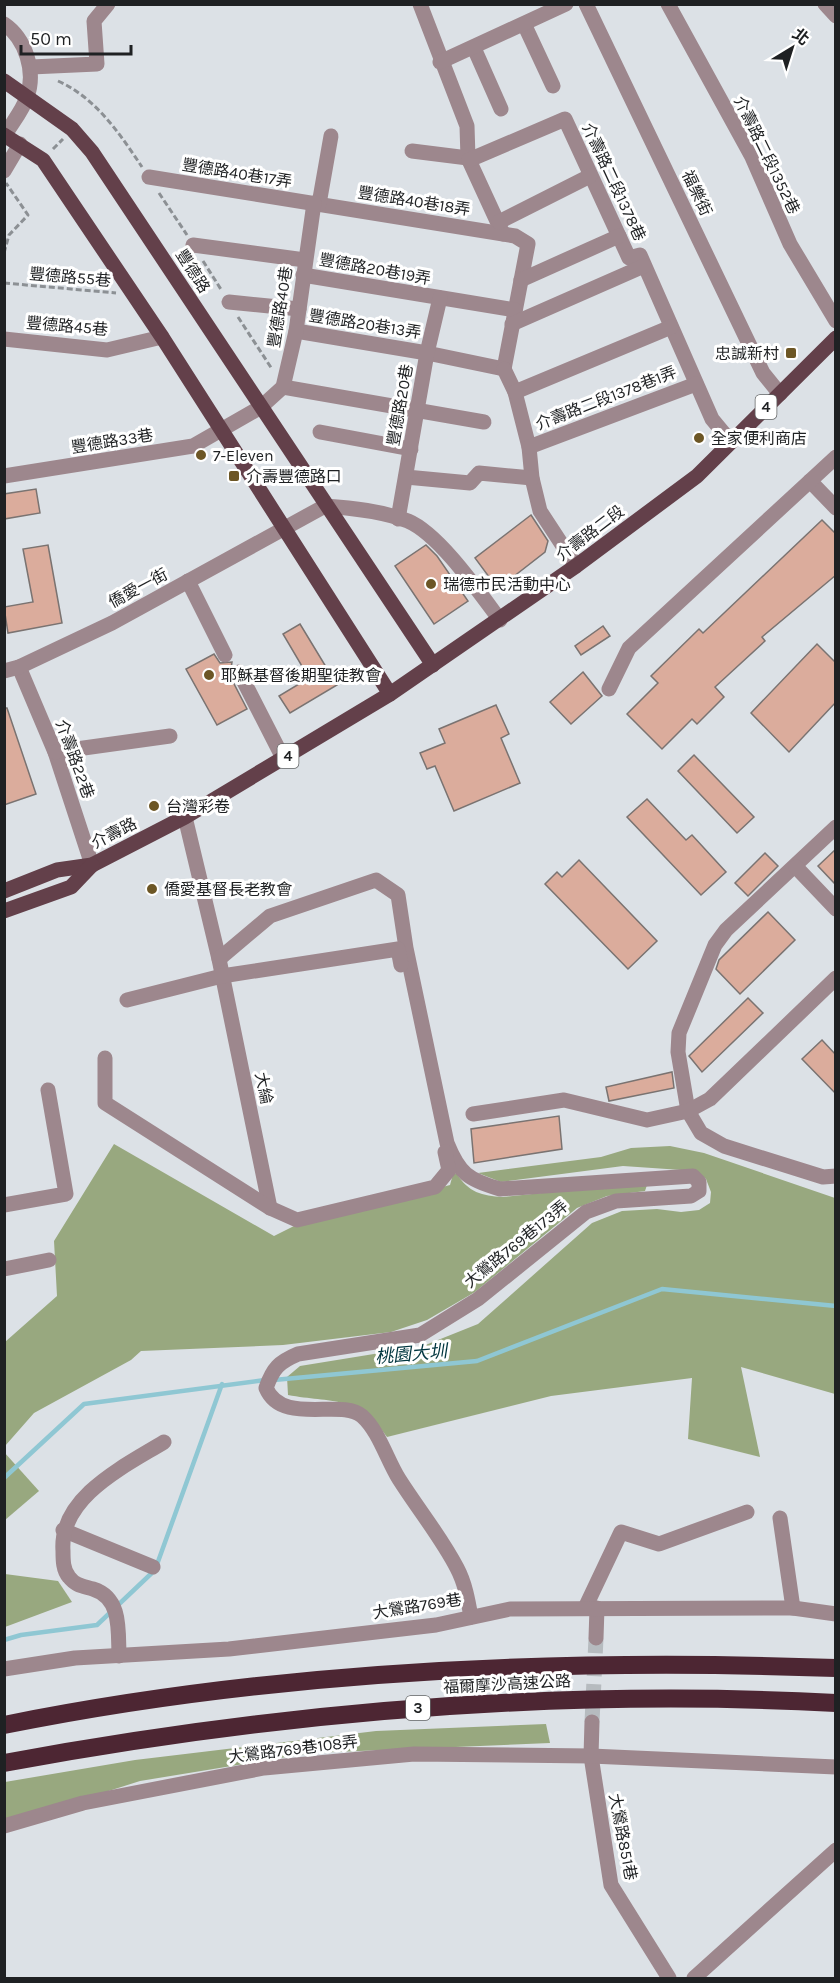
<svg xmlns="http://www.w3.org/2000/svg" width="840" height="1983" font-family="Karla,'Noto Sans TC',sans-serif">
  <rect width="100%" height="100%" fill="#dce1e6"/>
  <g fill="#98a87f">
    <path d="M 114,1144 L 274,1236 L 294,1226 L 450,1185 L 453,1174 L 457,1174 C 468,1192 482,1196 503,1197 L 648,1182 L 645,1191 L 607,1196 L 577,1208 L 475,1292 L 427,1320 L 391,1332 L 283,1345 L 141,1351 L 131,1360 L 34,1413 L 5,1446 L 5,1342 L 57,1296 L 54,1241 Z"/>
    <path d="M 670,1146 L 704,1153 L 835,1198 L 835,1394 L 741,1367 L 760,1457 L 688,1439 L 692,1378 L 551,1396 L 387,1437 C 360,1395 331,1403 288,1395 L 287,1377 L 300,1366 L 423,1346 L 478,1324 L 592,1223 L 622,1211 L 657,1209 L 681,1212 L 699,1210 L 710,1203 L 711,1192 L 706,1179 L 696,1171 L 623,1166 L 501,1182 L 478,1173 L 601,1157 L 631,1148 Z"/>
    <path d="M 4,1452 L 39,1491 L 5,1520 L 4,1520 Z"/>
    <path d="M 5,1574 L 58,1581 L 72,1602 L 5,1627 Z"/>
    <path d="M 546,1724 L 550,1743 L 311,1753 L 140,1781 L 5,1824 L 5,1782 L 135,1760 L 376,1731 Z"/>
  </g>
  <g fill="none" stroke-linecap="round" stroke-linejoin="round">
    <g stroke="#8fc7d3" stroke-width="4.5">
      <path d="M 274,1380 L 477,1361 L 662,1289 L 836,1306"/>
      <path d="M 4,1478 L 84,1404 L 265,1380"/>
      <path d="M 4,1640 L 21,1635 L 97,1625 L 155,1570 L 222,1384"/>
    </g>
  </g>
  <g fill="#dbac9c" stroke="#7a7371" stroke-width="1.5">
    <path d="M 36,489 L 40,513 L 4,519 L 4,494 Z"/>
    <path d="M 531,515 L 548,541 L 545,552 L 504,584 L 495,585 L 475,558 Z"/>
    <path d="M 822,520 L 836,534 L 836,575 L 762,637 L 765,641 L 715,687 L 724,697 L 697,724 L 692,719 L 662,749 L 627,714 L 658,683 L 651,676 L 699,629 L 703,633 Z"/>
    <path d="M 48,545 L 62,623 L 8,633 L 4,607 L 33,602 L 23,549 Z"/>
    <path d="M 426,545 L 437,556 L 468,601 L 434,624 L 395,566 Z"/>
    <path d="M 300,624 L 337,685 L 290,713 L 279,696 L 309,678 L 283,634 Z"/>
    <path d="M 603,626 L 610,636 L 581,655 L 575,646 Z"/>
    <path d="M 817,644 L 836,663 L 836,702 L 789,752 L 751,713 Z"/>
    <path d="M 214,654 L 220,663 L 232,662 L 230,676 L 247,709 L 217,725 L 186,669 Z"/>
    <path d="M 583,672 L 602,696 L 571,724 L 550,702 Z"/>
    <path d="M 496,705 L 509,734 L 501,738 L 520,783 L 454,811 L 435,766 L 427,769 L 420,753 L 445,743 L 439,729 Z"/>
    <path d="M 4,708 L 7,708 L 36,794 L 4,805 Z"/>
    <path d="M 694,755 L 754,817 L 737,833 L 678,771 Z"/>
    <path d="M 647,799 L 686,840 L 692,835 L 726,872 L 701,895 L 627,817 Z"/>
    <path d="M 836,849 L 836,885 L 818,866 Z"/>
    <path d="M 765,853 L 778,866 L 748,896 L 735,883 Z"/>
    <path d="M 579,860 L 657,941 L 628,969 L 545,884 L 557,872 L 562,877 Z"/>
    <path d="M 768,912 L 795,940 L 740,994 L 716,969 L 719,960 Z"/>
    <path d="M 748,998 L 763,1013 L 702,1072 L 689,1056 Z"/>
    <path d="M 822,1040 L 836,1055 L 836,1094 L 802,1059 Z"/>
    <path d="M 672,1072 L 674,1088 L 609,1101 L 606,1087 Z"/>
    <path d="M 559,1116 L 562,1149 L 474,1163 L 471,1129 Z"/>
  </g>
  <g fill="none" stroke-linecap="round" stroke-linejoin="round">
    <path stroke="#b6bbbf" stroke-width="15" stroke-dasharray="15 8" stroke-linecap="butt" d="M 592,1722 L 596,1638"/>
    <g stroke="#8c9094" stroke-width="3" stroke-dasharray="6 3" stroke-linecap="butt">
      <path d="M 58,81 C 96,98 120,134 142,167"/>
      <path d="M 53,149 L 63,139"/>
      <path d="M 159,193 L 187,235"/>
      <path d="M 4,253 L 9,235 L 28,215 L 6,183"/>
      <path d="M 203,261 L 222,291"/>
      <path d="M 4,283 L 116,293"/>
      <path d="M 238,317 L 272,369"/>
    </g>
    <g stroke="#9d878d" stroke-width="15">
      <path d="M 420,4 L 467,126 L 468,158 L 503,234"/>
      <path d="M 586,4 L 763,373 L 780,394"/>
      <path d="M 668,4 L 752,157 L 790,244 L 836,321"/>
      <path d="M 825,4 L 836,16"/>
      <path d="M 4,24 C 26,39 36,72 27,97 C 23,110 12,123 5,135"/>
      <path d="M 525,26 L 553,86"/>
      <path d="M 474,48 L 501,109"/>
      <path d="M 440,62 L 566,4"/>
      <path d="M 31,67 L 97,64 L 94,21 L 108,4"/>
      <path d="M 412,151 L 468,158"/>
      <path d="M 469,160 L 565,119 L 629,258 L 640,255 L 712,419 L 731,442"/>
      <path d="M 4,171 L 20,144"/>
      <path d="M 149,177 L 515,236 L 528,244 L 504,369"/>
      <path d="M 319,204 L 331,136"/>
      <path d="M 499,222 L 590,176"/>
      <path d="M 193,245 L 305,260"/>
      <path d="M 303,275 L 515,310"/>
      <path d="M 521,280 L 619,236"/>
      <path d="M 229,302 L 299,309"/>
      <path d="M 512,324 L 644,266"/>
      <path d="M 296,331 L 427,353 L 504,369"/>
      <path d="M 4,339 L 107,350 L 162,337"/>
      <path d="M 504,369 L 515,392 L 529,447 L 532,478 L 540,511 L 576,566"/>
      <path d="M 283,387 L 484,422"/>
      <path d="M 515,392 L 671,327"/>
      <path d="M 320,432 L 411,449"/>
      <path d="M 529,447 L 696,384"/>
      <path d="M 4,476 L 193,446 L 261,407 L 283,387 L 296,331 L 314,203"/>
      <path d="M 406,477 L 470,483 L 479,473 L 532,478"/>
      <path d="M 810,481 L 836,508"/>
      <path d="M 398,519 L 427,353 L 440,298"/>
      <path d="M 188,581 L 225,655"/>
      <path d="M 19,667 L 55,752 L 92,865"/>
      <path d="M 4,671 L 19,667 L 112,623 L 325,506 C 352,508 382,511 408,521 C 439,534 479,592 500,620"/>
      <path d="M 239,672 L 283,758"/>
      <path d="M 609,689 L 629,648 L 836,457"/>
      <path d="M 55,752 L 170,736"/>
      <path d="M 185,817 L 219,959 L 270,1208"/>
      <path d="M 836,827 L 726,930 L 715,945 L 679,1033 L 678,1052 L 688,1111 L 701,1133 L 724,1146 L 823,1177 L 836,1176"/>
      <path d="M 796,867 L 836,909"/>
      <path d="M 219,959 L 270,916 L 376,880 L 398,895 L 406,948 L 447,1143 C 459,1173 468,1180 500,1189 L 693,1176 L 699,1182 L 699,1191 L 691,1196 L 616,1201 L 586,1212 L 478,1299 L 420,1335 L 298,1354 C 279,1362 273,1368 266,1388 C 282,1426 341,1398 362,1416 C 379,1431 387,1460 399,1479 C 418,1509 441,1537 457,1568 C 465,1583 468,1600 471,1617"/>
      <path d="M 127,1000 L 222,976 L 398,949 L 401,965"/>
      <path d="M 105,1058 L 105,1103 L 270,1208 L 297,1220 L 435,1187 L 449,1170 L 445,1152"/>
      <path d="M 473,1114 L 564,1100 L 647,1120 L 688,1111 L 710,1099 L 836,978"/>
      <path d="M 4,1205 L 66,1194 L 48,1090"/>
      <path d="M 4,1269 L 49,1260"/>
      <path d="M 780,1518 L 793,1608"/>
      <path d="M 63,1530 L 153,1567"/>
      <path d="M 585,1608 L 621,1532 L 659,1544 L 747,1512"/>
      <path d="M 596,1638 L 597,1608"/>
      <path d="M 119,1656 C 118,1631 122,1598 93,1589 C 83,1586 76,1586 69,1577 C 63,1570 63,1560 63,1551 C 59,1497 125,1466 164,1442"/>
      <path d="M 4,1669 L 75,1658 L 229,1649 L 436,1625 L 510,1609 L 793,1608 L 836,1614"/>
      <path d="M 592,1722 L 591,1756 L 611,1885 L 669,1978"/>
      <path d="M 4,1826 L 83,1803 L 264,1768 L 414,1754 L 591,1756 L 836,1767"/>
      <path d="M 694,1978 L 836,1850"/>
    </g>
    <g stroke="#63404a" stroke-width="15">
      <path d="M 4,81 L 72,129 L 92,152 L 433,665"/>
      <path d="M 4,135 L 43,160 L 162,337 L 390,694"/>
      <path d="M 4,891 L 57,870 L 92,865 L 185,817 L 390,694 L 576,566 L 697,476 L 836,338"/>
      <path d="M 4,911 L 71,887 L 92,865"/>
    </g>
    <g stroke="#4d2633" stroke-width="18">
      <path d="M 4,1725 C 276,1670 559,1658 836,1668"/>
      <path d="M 4,1763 C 279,1712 557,1688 836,1703"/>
    </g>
  </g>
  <g fill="#6c5625" stroke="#fff" stroke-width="2">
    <rect x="785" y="347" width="12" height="12" rx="3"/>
    <circle cx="699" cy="438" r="6"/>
    <circle cx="201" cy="455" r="6"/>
    <rect x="228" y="470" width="12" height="12" rx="3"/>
    <circle cx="431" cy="584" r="6"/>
    <circle cx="209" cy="675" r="6"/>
    <circle cx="154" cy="806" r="6"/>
    <circle cx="152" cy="889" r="6"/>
  </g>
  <g text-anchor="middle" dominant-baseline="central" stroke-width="6" stroke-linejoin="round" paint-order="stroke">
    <g fill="#fff" stroke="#626465" stroke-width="1.5">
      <rect x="755.5" y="395" width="21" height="24" rx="4.5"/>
      <rect x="277.5" y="744" width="21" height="24" rx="4.5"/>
      <rect x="406" y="1696" width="24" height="24" rx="4.5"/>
    </g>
    <g font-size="15" font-weight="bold" fill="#1f2123">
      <text x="766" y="407">4</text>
      <text x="288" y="756">4</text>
      <text x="418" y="1708">3</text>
    </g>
    <g font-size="16" fill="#1f2123" stroke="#fff">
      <text transform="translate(767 155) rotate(64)">介壽路二段1352巷</text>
      <text transform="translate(237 173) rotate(9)">豐德路40巷17弄</text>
      <text transform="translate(614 182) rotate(65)">介壽路二段1378巷</text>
      <text transform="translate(697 193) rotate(65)">福樂街</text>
      <text transform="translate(414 201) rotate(9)">豐德路40巷18弄</text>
      <text transform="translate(375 269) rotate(10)">豐德路20巷19弄</text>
      <text transform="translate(193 271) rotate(57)">豐德路</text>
      <text transform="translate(70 277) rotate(5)">豐德路55巷</text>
      <text transform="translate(280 307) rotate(-81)">豐德路40巷</text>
      <text transform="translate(365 324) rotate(9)">豐德路20巷13弄</text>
      <text transform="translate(67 326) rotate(5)">豐德路45巷</text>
      <text transform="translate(606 398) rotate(-21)">介壽路二段1378巷1弄</text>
      <text transform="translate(400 405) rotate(-80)">豐德路20巷</text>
      <text transform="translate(112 441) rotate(-9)">豐德路33巷</text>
      <text transform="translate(590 533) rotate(-37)">介壽路二段</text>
      <text transform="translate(138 588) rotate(-28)">僑愛一街</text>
      <text transform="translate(75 759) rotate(70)">介壽路22巷</text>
      <text transform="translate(114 833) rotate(-27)">介壽路</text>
      <text transform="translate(264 1088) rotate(78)">大綸</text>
      <text transform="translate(516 1244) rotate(-39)">大鶯路769巷173弄</text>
      <text transform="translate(417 1606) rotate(-9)">大鶯路769巷</text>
      <text transform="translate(507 1684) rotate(-3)">福爾摩沙高速公路</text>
      <text transform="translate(293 1749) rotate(-7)">大鶯路769巷108弄</text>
      <text transform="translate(623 1837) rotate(79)">大鶯路851巷</text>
    </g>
    <g font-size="16" fill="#1f2123" stroke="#fff" text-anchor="start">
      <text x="779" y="353" text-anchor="end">忠誠新村</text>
      <text x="711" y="438">全家便利商店</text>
      <text x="213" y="455">7-Eleven</text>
      <text x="246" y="476">介壽豐德路口</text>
      <text x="443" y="584">瑞德市民活動中心</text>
      <text x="221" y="675">耶穌基督後期聖徒教會</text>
      <text x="166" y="806">台灣彩卷</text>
      <text x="164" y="889">僑愛基督長老教會</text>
    </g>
    <g font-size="18" font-style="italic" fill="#00363f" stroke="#fff">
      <text transform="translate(411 1354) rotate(-5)">桃園大圳</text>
    </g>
  </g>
  <rect width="840" height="1983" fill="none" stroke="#1f2123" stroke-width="12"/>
  <g transform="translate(792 48) rotate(38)" stroke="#ffffff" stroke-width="4.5" paint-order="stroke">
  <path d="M0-4.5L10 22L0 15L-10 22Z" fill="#1f2123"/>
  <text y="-9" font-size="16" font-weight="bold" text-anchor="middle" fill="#1f2123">北</text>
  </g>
  <path d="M21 45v9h110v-9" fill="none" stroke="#1f2123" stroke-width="3"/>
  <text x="30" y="45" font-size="18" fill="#1f2123" stroke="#ffffff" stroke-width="4.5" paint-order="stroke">50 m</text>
</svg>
